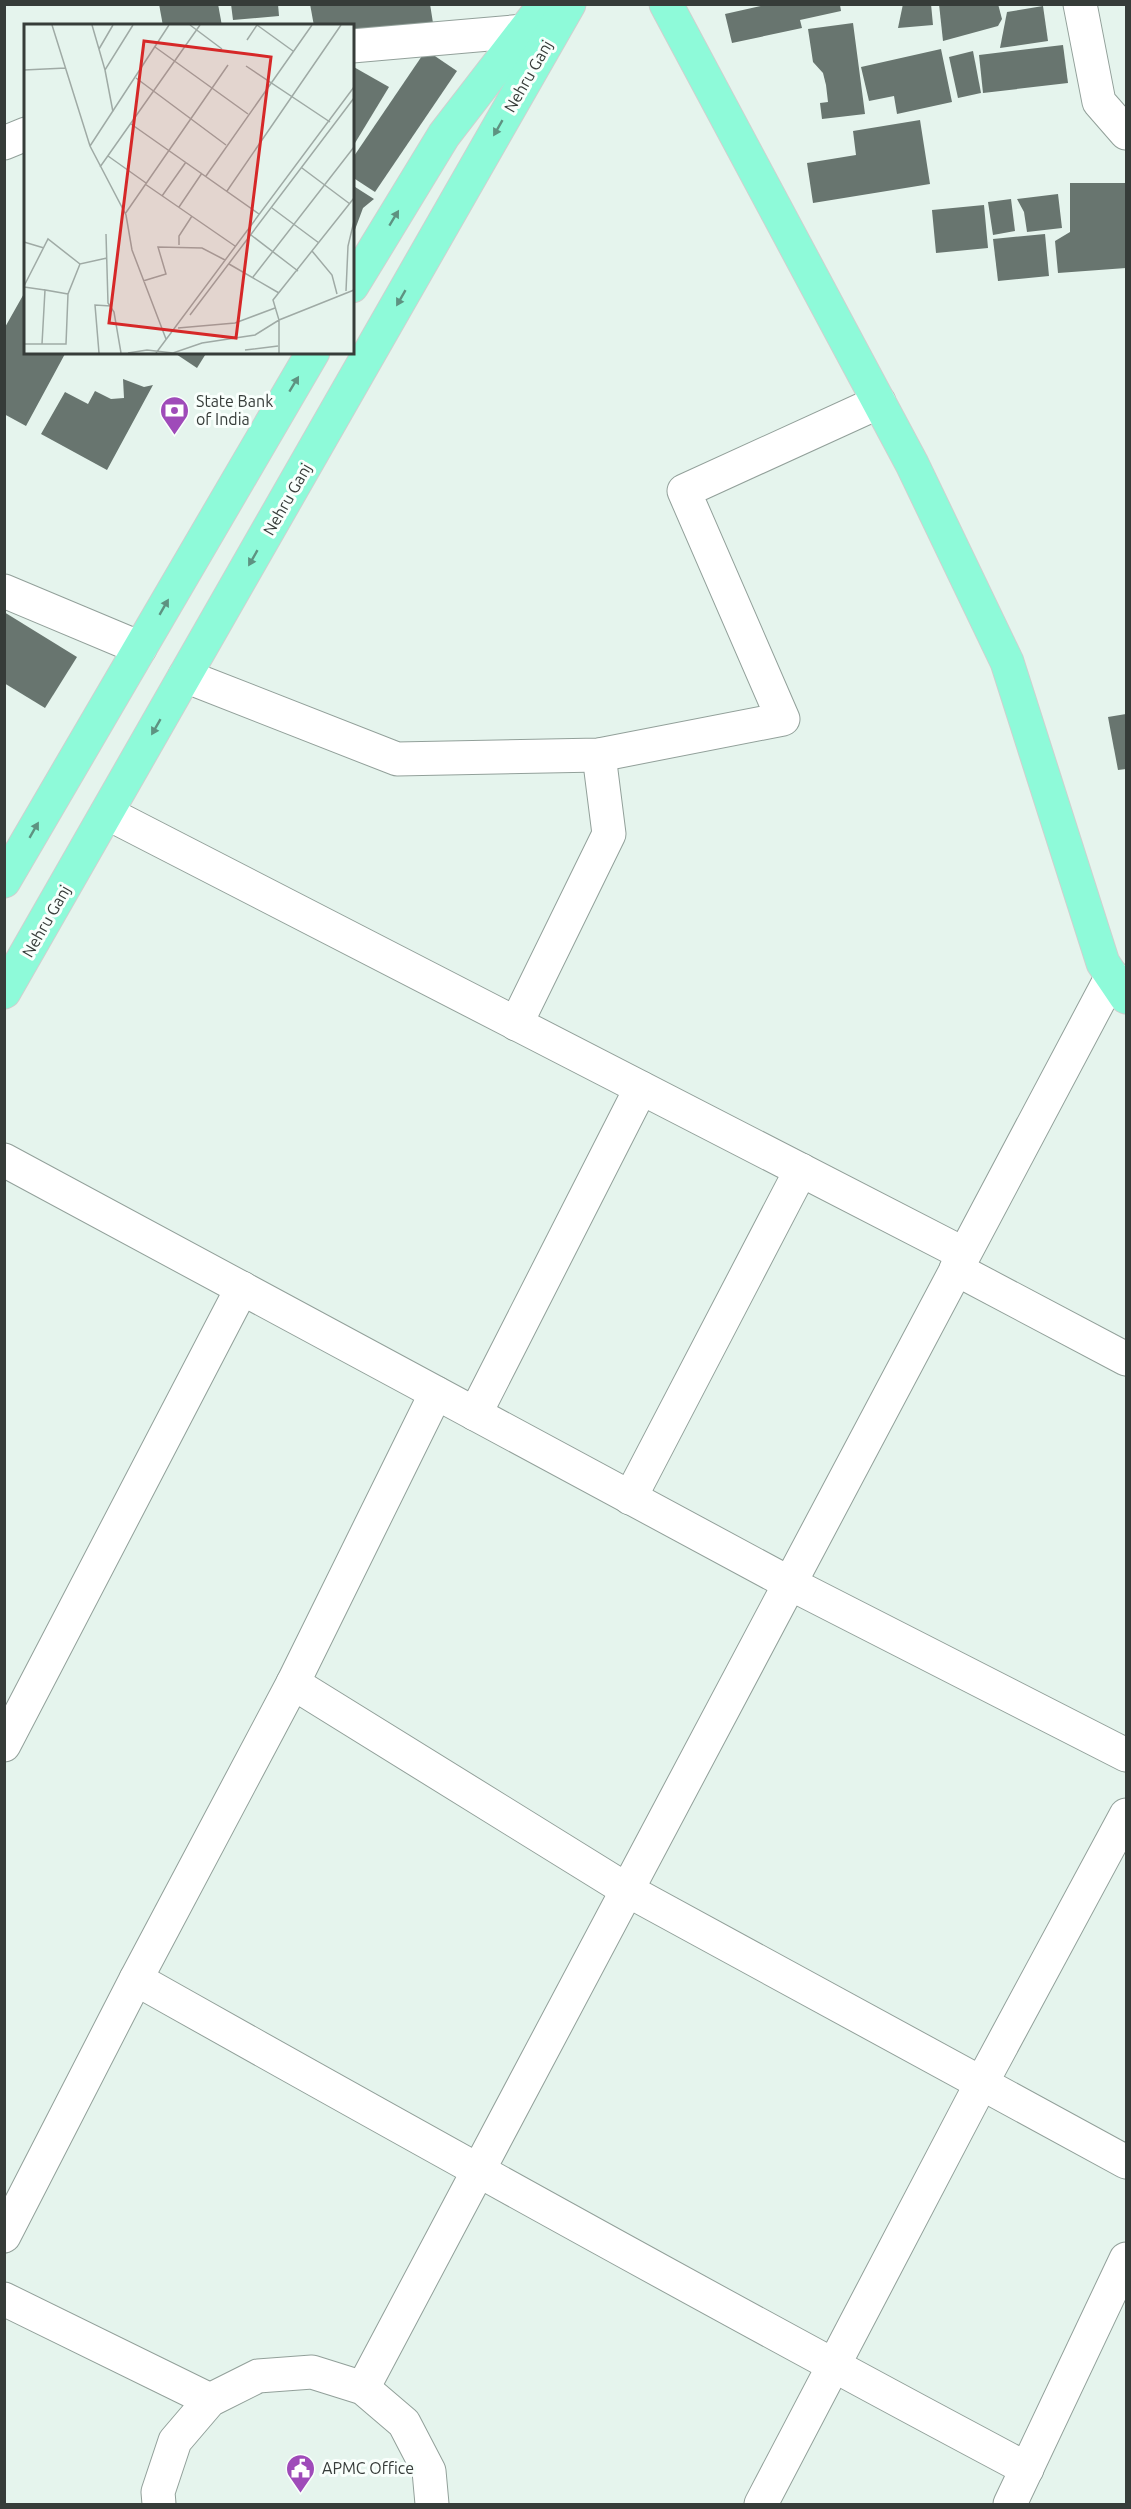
<svg xmlns="http://www.w3.org/2000/svg" width="1131" height="2509" font-family="Ubuntu,sans-serif">
  <rect width="100%" height="100%" fill="#e5f4ed"/>
  <g fill="#68756f">
    <path d="M 159,4 L 218,4 L 222,26 L 163,26 Z"/>
    <path d="M 231,4 L 278,4 L 279,16 L 233,20 Z"/>
    <path d="M 310,4 L 430,4 L 433,23 L 352,36 L 352,26 L 314,26 Z"/>
    <path d="M 903,4 L 931,4 L 933,25 L 898,28 Z"/>
    <path d="M 939,4 L 998,4 L 1002,19 L 998,26 L 943,41 Z"/>
    <path d="M 765,5 L 840,5 L 841,11 L 800,20 L 802,28 L 732,43 L 725,14 Z"/>
    <path d="M 1043,6 L 1048,41 L 1000,48 L 1007,12 Z"/>
    <path d="M 853,23 L 865,114 L 822,119 L 820,103 L 828,102 L 826,85 L 823,73 L 813,62 L 808,29 Z"/>
    <path d="M 1063,45 L 1068,83 L 983,93 L 979,55 Z"/>
    <path d="M 941,49 L 952,102 L 897,114 L 894,96 L 869,101 L 861,67 Z"/>
    <path d="M 426,50 L 457,71 L 375,192 L 352,177 L 352,159 Z"/>
    <path d="M 973,51 L 981,93 L 958,98 L 949,57 Z"/>
    <path d="M 352,66 L 389,87 L 352,148 Z"/>
    <path d="M 920,120 L 930,184 L 813,203 L 807,163 L 856,155 L 853,131 Z"/>
    <path d="M 1070,183 L 1126,183 L 1126,268 L 1058,273 L 1055,241 L 1070,232 Z"/>
    <path d="M 352,185 L 374,199 L 363,208 L 353,235 Z"/>
    <path d="M 1058,194 L 1062,228 L 1027,232 L 1024,212 L 1017,199 Z"/>
    <path d="M 1011,199 L 1015,231 L 993,235 L 988,202 Z"/>
    <path d="M 984,205 L 988,248 L 936,253 L 932,210 Z"/>
    <path d="M 1045,234 L 1049,276 L 998,281 L 993,239 Z"/>
    <path d="M 26,290 L 26,352 L 66,352 L 26,426 L 4,414 L 4,329 Z"/>
    <path d="M 173,352 L 207,352 L 197,368 Z"/>
    <path d="M 123,379 L 144,387 L 153,385 L 107,470 L 41,434 L 65,392 L 88,404 L 95,391 L 111,399 L 124,398 Z"/>
    <path d="M 4,612 L 77,657 L 45,708 L 4,683 Z"/>
    <path d="M 1126,714 L 1126,769 L 1118,770 L 1108,717 Z"/>
  </g>
  <g fill="none" stroke-linecap="round" stroke-linejoin="round">
    <defs>
      <g id="minor">
        <path d="M 1080,4 L 1099,102 L 1126,133"/>
        <path d="M 352,46 L 524,31"/>
        <path d="M 4,143 L 26,134"/>
        <path d="M 4,591 L 140,648"/>
        <path d="M 185,676 L 397,759 L 599,755 L 783,719 L 684,491 L 879,402"/>
        <path d="M 107,813 L 964,1254"/>
        <path d="M 516,1024 L 609,834 L 599,755"/>
        <path d="M 4,1160 L 789,1583 L 1126,1755"/>
        <path d="M 956,1269 L 1126,1359"/>
        <path d="M 475,1414 L 641,1088"/>
        <path d="M 630,1498 L 801,1170"/>
        <path d="M 293,1683 L 627,1890 L 1126,2162"/>
        <path d="M 4,1745 L 242,1288"/>
        <path d="M 136,1979 C 431,2145 727,2310 1027,2469"/>
        <path d="M 4,2236 L 136,1979 L 293,1683 L 436,1393"/>
        <path d="M 4,2299 L 210,2400"/>
        <path d="M 363,2388 L 1112,976"/>
        <path d="M 159,2504 L 158,2492 L 175,2441 L 210,2400 L 258,2376 L 312,2372 L 363,2388 L 404,2423 L 429,2471 L 432,2504"/>
        <path d="M 761,2504 L 981,2084 L 1126,1815"/>
        <path d="M 1010,2504 L 1126,2259"/>
      </g>
      <g id="major">
        <path d="M 666,4 L 912,464 L 1007,662 L 1103,963 L 1126,997"/>
        <path d="M 352,286 L 444,135 L 545,4"/>
        <path d="M 4,881 L 313,352"/>
        <path d="M 4,992 L 569,4"/>
      </g>
    </defs>
    <use href="#minor" stroke="#92a09a" stroke-width="35"/>
    <use href="#major" stroke="#cfd0cf" stroke-width="35"/>
    <use href="#minor" stroke="#fff" stroke-width="33"/>
    <use href="#major" stroke="#8efad9" stroke-width="33"/>
  </g>
  <defs><path id="oneway-solid" d="M-6-.8H1V-3.2L6.5 0L1 3.2V.8H-6Z" transform="scale(1.5)"/></defs>
  <g fill="#5e9281">
    <use href="#oneway-solid" transform="translate(498 128) rotate(120)"/>
    <use href="#oneway-solid" transform="translate(394 218) rotate(-59)"/>
    <use href="#oneway-solid" transform="translate(401 298) rotate(120)"/>
    <use href="#oneway-solid" transform="translate(294 384) rotate(-59)"/>
    <use href="#oneway-solid" transform="translate(253 558) rotate(120)"/>
    <use href="#oneway-solid" transform="translate(164 607) rotate(-60)"/>
    <use href="#oneway-solid" transform="translate(156 727) rotate(120)"/>
    <use href="#oneway-solid" transform="translate(34 830) rotate(-60)"/>
  </g>
  <defs>
    <symbol id="bank-pin" viewBox="-11 -11 22 30"><path d="M0 17L-7.5 6A9.5 9.5 0 1 1 7.5 6Z" fill="#9f4bb9" stroke="#f9fffc"/><path d="M-6-4H6V4H-6ZM0-2.3a2.3 2.3 0 1 0 0 4.6a2.3 2.3 0 1 0 0-4.6Z" fill="#fff"/></symbol>
    <symbol id="civic-pin" viewBox="-11 -11 22 30"><path d="M0 17L-7.5 6A9.5 9.5 0 1 1 7.5 6Z" fill="#9f4bb9" stroke="#f9fffc"/><path d="M-.6-6.5H3V-4.5H.6V-3L4-1V1h2V6H-6V1h2V-1L-.6-3ZM-1.2 2.5V6h2.4V2.5Z" fill="#fff"/></symbol>
  </defs>
  <g fill-rule="evenodd">
    <use href="#bank-pin" x="158" y="394" width="33" height="45"/>
    <use href="#civic-pin" x="284" y="2452" width="33" height="45"/>
  </g>
  <g text-anchor="middle" dominant-baseline="central" stroke-width="6" stroke-linejoin="round" paint-order="stroke">
    <g font-size="16" fill="#363c39" stroke="#f9fffc">
      <text transform="translate(528 76) rotate(-60)">Nehru Ganj</text>
      <text transform="translate(287 499) rotate(-60)">Nehru Ganj</text>
      <text transform="translate(46 921) rotate(-60)">Nehru Ganj</text>
    </g>
    <g font-size="16" fill="#363c39" stroke="#f9fffc" text-anchor="start">
      <text x="196" y="401">State Bank<tspan x="196" dy="18">of India</tspan></text>
      <text x="322" y="2468">APMC Office</text>
    </g>
  </g>
  <g transform="translate(24 24)">
    <rect width="330" height="330" fill="#e5f4ed"/>
    <path fill="none" stroke="#9faaa5" stroke-width="1.5" d="M 28,1 L 66,122 L 102,191 L 108,226 L 142,315M 68,1 L 81,46 L 109,1M 166,1 L 198,25M 233,1 L 269,27M 223,16 L 233,1M 131,23 L 224,90M 75,25 L 89,1M 222,42 L 306,98M 0,46 L 42,44M 81,46 L 89,88M 112,54 L 202,121M 107,100 L 235,190M 66,122 L 145,1M 84,132 L 122,159M 76,143 L 176,1M 278,144 L 326,180M 182,152 L 288,1M 121,160 L 211,222M 203,167 L 317,1M 138,172 L 162,138M 155,183 L 178,149M 248,184 L 295,219M 101,190 L 204,41M 82,210 L 84,279 L 90,288 L 97,329M 227,211 L 274,247M 0,218 L 20,224M 155,221 L 155,212 L 168,192M 288,227 L 308,251 L 313,270M 205,240 L 255,269M 229,253 L 330,123M 119,257 L 142,250 L 134,223 L 178,224 L 201,236M 0,262 L 24,215 L 56,240 L 83,234M 0,263 L 21,266M 322,267 L 324,222 L 330,197M 166,291 L 330,74M 154,304 L 211,299 L 251,284M 0,320 L 42,320 L 44,270 L 56,240M 18,320 L 21,266 L 44,270M 221,326 L 254,322M 75,329 L 71,281 L 87,282M 104,329 L 123,326 L 149,329 L 178,319 L 231,311 L 255,296 L 330,266M 132,329 L 330,63M 255,329 L 255,296 L 249,276 L 330,174"/>
    <path fill="#d62828" fill-opacity="0.15" stroke="#d62828" stroke-width="3" d="M 120,17 L 247,33 L 212,314 L 85,299 Z"/>
    <rect width="330" height="330" fill="none" stroke="#363c39" stroke-width="3"/>
  </g>
  <rect width="1131" height="2509" fill="none" stroke="#363c39" stroke-width="12"/>
</svg>
